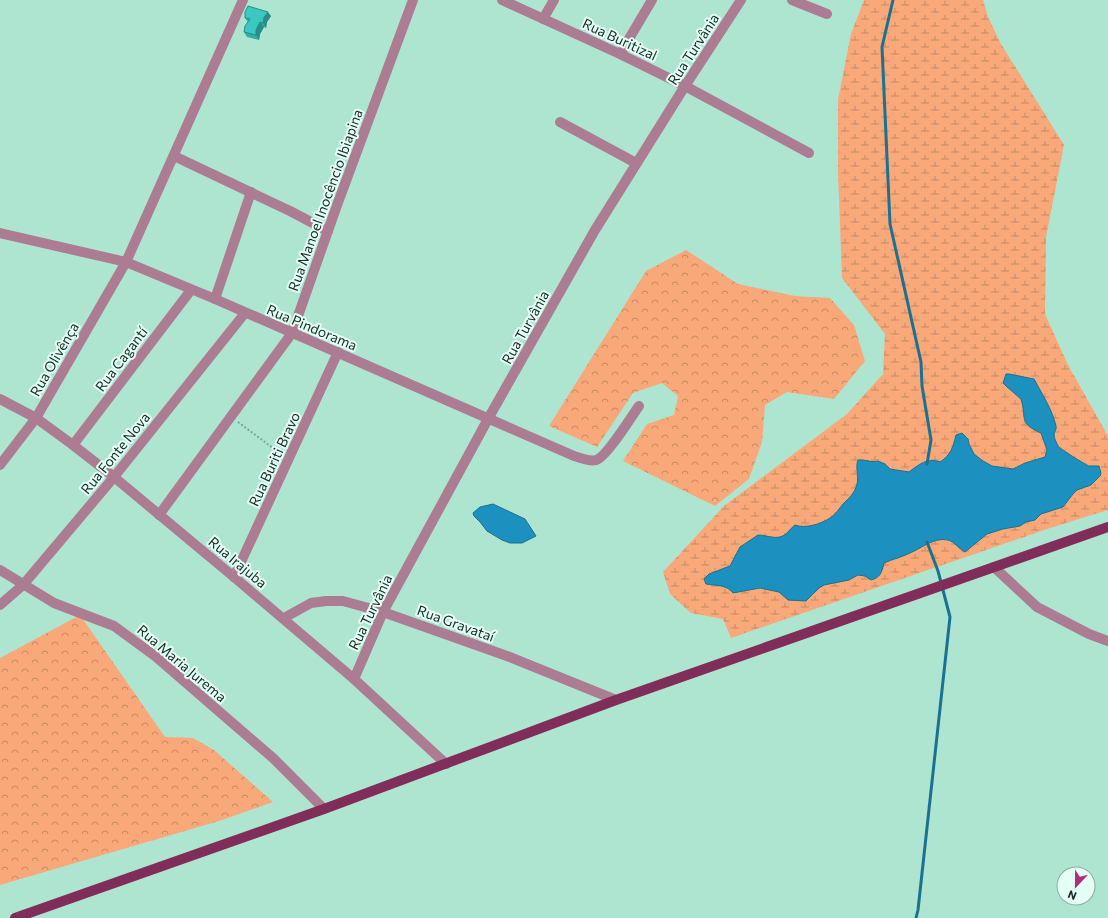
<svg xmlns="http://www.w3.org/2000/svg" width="1108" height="918" font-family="Commissioner,sans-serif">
  <defs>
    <pattern id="forest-crowns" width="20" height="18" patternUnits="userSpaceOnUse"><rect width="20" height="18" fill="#f9a879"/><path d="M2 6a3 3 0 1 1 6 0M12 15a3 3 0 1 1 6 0" fill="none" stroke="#c88963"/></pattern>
    <pattern id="wetland-marsh" width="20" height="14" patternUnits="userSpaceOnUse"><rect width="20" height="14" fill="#f9a879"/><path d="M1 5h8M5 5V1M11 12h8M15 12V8" fill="none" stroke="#c88963"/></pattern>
  </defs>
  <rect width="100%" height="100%" fill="#aee5d1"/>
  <g fill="url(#forest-crowns)">
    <path d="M 686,250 L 738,284 L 795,296 L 830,298 L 854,325 L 865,361 L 834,399 L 787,392 L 765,405 L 762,442 L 749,479 L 715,506 L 623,461 L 647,424 L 674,415 L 678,396 L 662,383 L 633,393 L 597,447 L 549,426 L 646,271 Z"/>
    <path d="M 80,615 L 165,737 L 193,738 L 214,750 L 273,802 L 219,821 L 0,885 L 0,658 Z"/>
  </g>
  <path fill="url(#wetland-marsh)" d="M 864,0 L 983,0 L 988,17 L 1001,44 L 1064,145 L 1046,237 L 1045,314 L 1068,365 L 1108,436 L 1108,510 L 1053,527 L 731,638 L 723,619 L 691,613 L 670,594 L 663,572 L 724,506 L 847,414 L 883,374 L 885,334 L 842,278 L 838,172 L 838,100 L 851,34 Z"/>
  <g fill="#1c90be" stroke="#1a7290">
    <path d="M 1006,374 L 1009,374 L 1034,379 C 1042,394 1052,409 1056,426 C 1057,430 1054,431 1054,435 C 1054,438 1057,444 1058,446 C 1060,449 1086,465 1089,466 C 1092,466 1096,466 1099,466 L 1101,473 L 1100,476 L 1091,485 L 1077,490 L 1073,494 L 1063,507 L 1041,514 L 1035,520 L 1026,522 L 1020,526 L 1003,529 L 987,534 L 965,552 C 959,549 955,542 948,540 C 934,537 922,548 910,553 C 902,557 893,559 884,563 C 882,572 880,578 871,580 L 865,576 L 858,575 L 849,580 L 824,585 L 819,588 L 806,601 L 788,600 L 779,592 L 760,588 L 733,593 C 726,584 716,586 706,584 L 704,579 L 709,574 L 730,566 L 740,547 L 758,535 C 767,535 777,541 786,534 C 789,531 791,528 795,525 C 805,529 821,524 830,518 C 835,515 839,509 843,504 C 849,498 855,493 857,484 C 859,476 855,467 858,460 C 865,459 871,463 878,461 L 885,464 L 890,469 L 909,472 C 918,465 928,457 940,462 C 951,455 953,447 956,435 L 962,433 L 968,439 L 969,444 L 974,454 L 983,461 L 992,466 L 1013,469 L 1025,463 L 1045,457 L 1047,450 L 1041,433 C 1018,423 1027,419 1021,399 L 1006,386 L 1003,383 Z"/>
    <path d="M 493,504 L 525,519 L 536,536 L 522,543 L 510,543 L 502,540 L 487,531 L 480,522 L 474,516 L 473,513 L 480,507 Z"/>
  </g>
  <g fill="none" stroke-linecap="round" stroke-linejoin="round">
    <g stroke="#1a7290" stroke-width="3">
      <path d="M 893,0 L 882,47 L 890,224 L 921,362 L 922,386 L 931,440 L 927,464"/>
      <path d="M 916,918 L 918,910 L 950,617 L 938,571 L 927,542"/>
    </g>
    <path stroke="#7ba898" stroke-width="2" stroke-dasharray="2 2" stroke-linecap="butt" d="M 238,422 L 281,454"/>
    <g stroke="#ac7c92" stroke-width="10">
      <path d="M 502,0 L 620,54 L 685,86 L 809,153"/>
      <path d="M 792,0 L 827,14"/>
      <path d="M 543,19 L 554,0"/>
      <path d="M 620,54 L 652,0"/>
      <path d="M 560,122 L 636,163"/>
      <path d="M 174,156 L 290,211 L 328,231"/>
      <path d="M 0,233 L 126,262 L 215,299 L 574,456 C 581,458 589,462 596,460 C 606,458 631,417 639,406"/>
      <path d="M 215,299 L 251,192"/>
      <path d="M 0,399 L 36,418 L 73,445 L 114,477 L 234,577 L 354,679 L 446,764"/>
      <path d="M 73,445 L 191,290"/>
      <path d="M 0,465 L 36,418 L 126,262 L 243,0"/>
      <path d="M 159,515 L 292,333 L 336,208 L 413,0"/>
      <path d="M 994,567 L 1037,607 L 1089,634 L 1108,641"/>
      <path d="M 0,570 L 54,603 L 114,626 L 155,656 L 273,758 L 324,809"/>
      <path d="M 234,577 L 338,352"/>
      <path d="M 0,605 L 23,585 L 114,477 L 245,313"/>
      <path d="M 284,618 L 311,603 L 326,601 L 343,601 L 383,612 L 507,656 L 616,700"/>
      <path d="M 354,679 L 383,612 L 488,419 L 595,230 L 685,86 L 741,0"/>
    </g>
    <path stroke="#802d59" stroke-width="10" d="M 15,918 L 324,809 L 616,700 L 1108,527"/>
  </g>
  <path fill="#33aca7" d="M 271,16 L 267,22 L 266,28 L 264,27 L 260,34 L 259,40 L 247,37 L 244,32 L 248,22 L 245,18 Z"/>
  <g fill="#298c88">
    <path d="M 268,12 L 271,16 L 267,22 L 266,28 L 263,23 L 264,17 Z"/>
    <path d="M 260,22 L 264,27 L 260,34 L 259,40 L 256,35 L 256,30 Z"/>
  </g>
  <path fill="#3bc8c2" stroke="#298c88" d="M 248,6 L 268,12 L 264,17 L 263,23 L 260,22 L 256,30 L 256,35 L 244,32 L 245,26 L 250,19 L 245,18 L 245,12 Z"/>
  <g text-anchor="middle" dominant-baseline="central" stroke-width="4" stroke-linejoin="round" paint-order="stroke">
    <g font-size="14" fill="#152b23" stroke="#e4fff5">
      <text transform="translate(620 39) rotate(25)">Rua Buritizal</text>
      <text transform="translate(693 49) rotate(-57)">Rua Turvânia</text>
      <text transform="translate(325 200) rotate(-70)">Rua Manoel Inocêncio Ibiapina</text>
      <text transform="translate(312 327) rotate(23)">Rua Pindorama</text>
      <text transform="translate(525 327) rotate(-61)">Rua Turvânia</text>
      <text transform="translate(54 359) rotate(-60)">Rua Olivênça</text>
      <text transform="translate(121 359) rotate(-53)">Rua Cagantí</text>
      <text transform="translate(115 453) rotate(-51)">Rua Fonte Nova</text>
      <text transform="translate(274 459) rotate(-65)">Rua Buriti Bravo</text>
      <text transform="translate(238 562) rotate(40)">Rua Irajuba</text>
      <text transform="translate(370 612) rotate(-64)">Rua Turvânia</text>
      <text transform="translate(456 623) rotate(20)">Rua Gravataí</text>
      <text transform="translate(182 663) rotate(40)">Rua Maria Jurema</text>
    </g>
  </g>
  <g transform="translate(1076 886) rotate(202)"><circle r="19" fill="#e4fff5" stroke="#91aaa1"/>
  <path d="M0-3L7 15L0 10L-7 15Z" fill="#b12e78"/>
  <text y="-6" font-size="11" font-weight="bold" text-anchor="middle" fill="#152b23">N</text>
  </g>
</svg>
